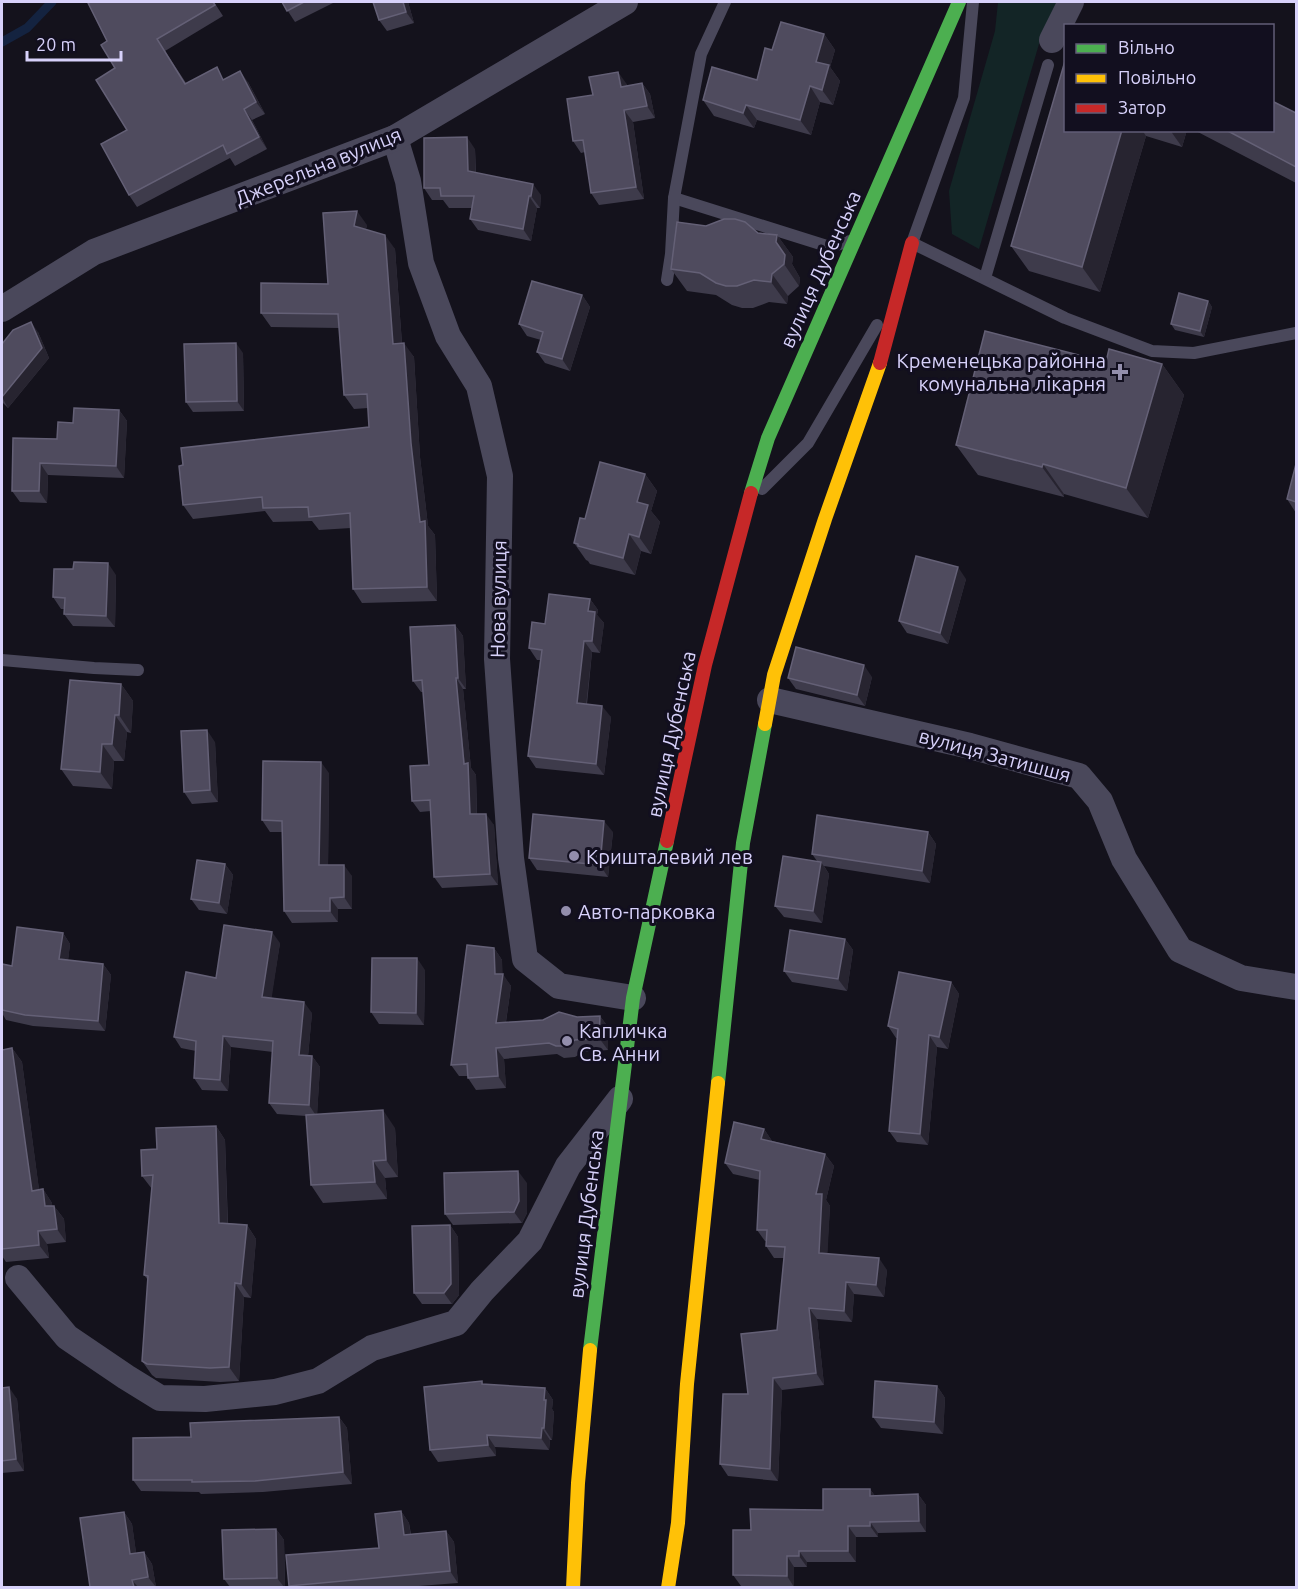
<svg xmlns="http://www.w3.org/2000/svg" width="1298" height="1589" font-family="Ubuntu,sans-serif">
  <rect width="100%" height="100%" fill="#14121c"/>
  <path fill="#132526" d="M 998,2 L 1058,2 L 1039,44 L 979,249 L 952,234 L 949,191 L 995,31 Z"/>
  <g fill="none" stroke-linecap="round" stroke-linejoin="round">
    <path stroke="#142340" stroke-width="9" d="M 2,42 L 27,28 L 52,2"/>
    <g stroke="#4a485b" stroke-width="12">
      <path d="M 674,198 L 830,247 L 850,241"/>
      <path d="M 912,243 L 964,98 L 973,2"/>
      <path d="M 912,243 L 1065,318 L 1152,351 L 1194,353 L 1296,333"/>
      <path d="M 985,278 L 1048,65"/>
      <path d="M 667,280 L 671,254 L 674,198 L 701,54 L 725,2"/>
      <path d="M 762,489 L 808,443 L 877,325"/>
      <path d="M 2,660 L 94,668 L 138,670"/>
    </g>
    <g stroke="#4a485b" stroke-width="26">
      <path d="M 1052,40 L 1071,2"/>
      <path d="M 395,138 L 408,181 L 421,263 L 448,336 L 479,386 L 500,476 L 497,659 L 511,858 L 525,959 L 559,986 L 633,998"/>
      <path d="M 2,309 L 94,252 L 395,138 L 625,2"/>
      <path d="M 770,700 L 970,746 L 1079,776 L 1100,801 L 1124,859 L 1180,950 L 1241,978 L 1296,987"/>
      <path d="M 18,1278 L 67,1337 L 126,1377 L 160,1398 L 205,1399 L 275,1392 L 318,1381 L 372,1348 L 456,1323 L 482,1291 L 530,1241 L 568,1166 L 620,1099"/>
    </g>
    <g stroke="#4caf50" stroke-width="14">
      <path d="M 751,493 L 768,438 L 959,2"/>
      <path d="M 718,1083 L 743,843 L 765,724"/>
      <path d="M 590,1350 L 633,998 L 667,841"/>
    </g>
    <g stroke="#ffc107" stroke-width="14">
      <path d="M 765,724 L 774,675 L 825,519 L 880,363"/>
      <path d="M 573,1588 L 578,1483 L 590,1350"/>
      <path d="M 668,1588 L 678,1523 L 687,1384 L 718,1083"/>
    </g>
    <g stroke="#c62828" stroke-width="14">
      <path d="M 880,363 L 912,243"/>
      <path d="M 667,841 L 705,665 L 751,493"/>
    </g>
  </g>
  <g fill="#3e3b4b">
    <path d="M 214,2 L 223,16 L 165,51 L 186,83 L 225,79 L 248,82 L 265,114 L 252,120 L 267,149 L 235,166 L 230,158 L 137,207 L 129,195 L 127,130 L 115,68 L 107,41 Z"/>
    <path d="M 282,2 L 335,2 L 295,22 Z"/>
    <path d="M 373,2 L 408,2 L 414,23 L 387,31 L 379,20 Z"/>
    <path d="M 824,34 L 835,50 L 830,67 L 840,81 L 833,105 L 820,102 L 811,135 L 757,120 L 754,128 L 714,116 L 703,100 L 757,80 L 772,50 Z"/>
    <path d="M 626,83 L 627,86 L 642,83 L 650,94 L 655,118 L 633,122 L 644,199 L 599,205 L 591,193 L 585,152 L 581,153 L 573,141 L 593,95 Z"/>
    <path d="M 1296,113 L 1296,183 L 1194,130 L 1272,130 Z"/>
    <path d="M 1065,130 L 1187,130 L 1182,147 L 1146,136 L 1100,292 L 1029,271 L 1011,246 Z"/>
    <path d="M 475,149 L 476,173 L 541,195 L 540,208 L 537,208 L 531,241 L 478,230 L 470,219 L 472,208 L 449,208 L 443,200 L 432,200 L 424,188 Z"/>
    <path d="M 367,225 L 366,229 L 395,249 L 402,343 L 414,357 L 420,457 L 428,526 L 435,535 L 437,601 L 362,603 L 353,589 L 351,528 L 319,530 L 312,521 L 273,522 L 265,511 L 193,519 L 183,505 L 369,427 L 368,408 L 354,409 L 344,395 L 339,328 L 271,327 L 261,313 L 328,284 Z"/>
    <path d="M 758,233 L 777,235 L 793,257 L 792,264 L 800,278 L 799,286 L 788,296 L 787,304 L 769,302 L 753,308 L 742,308 L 732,305 L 716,295 L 687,291 L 671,269 Z"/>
    <path d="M 582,295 L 590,307 L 570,371 L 545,363 L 537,352 L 541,340 L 527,336 L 519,324 Z"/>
    <path d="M 1208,301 L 1212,307 L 1204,337 L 1175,330 L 1171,324 Z"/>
    <path d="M 38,332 L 49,358 L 8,408 L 2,402 L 2,344 Z"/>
    <path d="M 243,353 L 244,411 L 193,412 L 186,402 Z"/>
    <path d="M 1106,362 L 1162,364 L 1184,395 L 1148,518 L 1064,494 L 1064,497 L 978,475 L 956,445 Z"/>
    <path d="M 119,410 L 127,421 L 124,478 L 48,475 L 47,503 L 20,502 L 12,491 L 73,423 Z"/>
    <path d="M 1296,464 L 1296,513 L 1287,499 Z"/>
    <path d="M 645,474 L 657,491 L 651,511 L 660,522 L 651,554 L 641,551 L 635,575 L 590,564 L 588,561 L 586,560 L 574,543 L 585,519 Z"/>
    <path d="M 116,575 L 115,627 L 73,626 L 64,614 L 65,609 L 61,609 L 53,597 Z"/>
    <path d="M 966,579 L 948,644 L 907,633 L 899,621 Z"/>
    <path d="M 590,599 L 598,610 L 597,615 L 604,623 L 600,653 L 592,652 L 587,704 L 611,717 L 604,775 L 536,768 L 528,756 L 540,660 L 537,660 L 529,648 L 545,624 Z"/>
    <path d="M 455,625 L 463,636 L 466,689 L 463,689 L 471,768 L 476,775 L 477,814 L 494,825 L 498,885 L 442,888 L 434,877 L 431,811 L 420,812 L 412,801 L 429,765 L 423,692 L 421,692 L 413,681 Z"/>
    <path d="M 872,677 L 865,706 L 796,689 L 788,678 Z"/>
    <path d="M 121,684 L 133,701 L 131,733 L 127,732 L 124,761 L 114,761 L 112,789 L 73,786 L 61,769 Z"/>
    <path d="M 215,742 L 218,802 L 192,804 L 184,792 Z"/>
    <path d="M 329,773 L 328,865 L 352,876 L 352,909 L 338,909 L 338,922 L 292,923 L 284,911 L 282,832 L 270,832 L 262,820 Z"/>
    <path d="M 613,832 L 608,877 L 537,870 L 529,858 Z"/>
    <path d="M 928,832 L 936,844 L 930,883 L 824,866 L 829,874 L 822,923 L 784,917 L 775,906 L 817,861 L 812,854 Z"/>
    <path d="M 225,864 L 233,875 L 227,914 L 199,910 L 191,899 Z"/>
    <path d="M 63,933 L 70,944 L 68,960 L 103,964 L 111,975 L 105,1031 L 33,1026 L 6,1020 L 2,1013 L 2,964 L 12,966 Z"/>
    <path d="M 845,939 L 853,950 L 847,991 L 792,982 L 784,971 Z"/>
    <path d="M 280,943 L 271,998 L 312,1013 L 308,1056 L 312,1056 L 320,1067 L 317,1114 L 395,1128 L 398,1177 L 385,1178 L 387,1199 L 323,1203 L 311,1185 L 306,1116 L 277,1114 L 269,1103 L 273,1052 L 231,1047 L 228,1091 L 202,1090 L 194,1078 L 196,1051 L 181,1048 L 174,1037 L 216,978 Z"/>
    <path d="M 494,948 L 502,960 L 502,974 L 511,986 L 506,1022 L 600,1016 L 608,1027 L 608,1050 L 583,1052 L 575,1057 L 564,1058 L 557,1054 L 504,1059 L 506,1088 L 476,1090 L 468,1078 L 468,1076 L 459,1076 L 451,1065 Z"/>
    <path d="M 425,970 L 424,1025 L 379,1024 L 371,1012 Z"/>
    <path d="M 951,982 L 959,994 L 948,1049 L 937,1047 L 928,1145 L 897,1142 L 889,1131 L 897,1038 L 896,1038 L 888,1026 Z"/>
    <path d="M 12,1048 L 22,1062 L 39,1190 L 43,1189 L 52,1203 L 52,1206 L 54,1206 L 64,1219 L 66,1242 L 47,1244 L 49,1258 L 6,1262 L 2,1256 L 2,1050 Z"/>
    <path d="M 216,1126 L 225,1140 L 228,1223 L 247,1225 L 256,1239 L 251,1298 L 244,1297 L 239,1381 L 220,1382 L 156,1378 L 152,1375 L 142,1361 L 148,1280 L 144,1275 L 152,1189 L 142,1176 L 157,1149 Z"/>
    <path d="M 764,1129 L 772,1141 L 825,1154 L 834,1166 L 826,1200 L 830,1206 L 827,1253 L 887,1270 L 884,1297 L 854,1294 L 852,1322 L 817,1319 L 824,1385 L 782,1390 L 778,1481 L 728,1476 L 720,1464 L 748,1394 L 777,1330 L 784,1258 L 774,1258 L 766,1246 L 766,1241 L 765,1241 L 757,1230 L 760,1180 L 733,1174 L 725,1163 Z"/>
    <path d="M 527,1183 L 527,1213 L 522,1223 L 453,1225 L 445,1214 Z"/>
    <path d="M 450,1225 L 458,1237 L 459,1295 L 452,1304 L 422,1304 L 414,1293 Z"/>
    <path d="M 482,1381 L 483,1384 L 545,1388 L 553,1400 L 552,1409 L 554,1412 L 552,1440 L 550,1440 L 549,1450 L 495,1447 L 496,1456 L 438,1462 L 430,1450 Z"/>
    <path d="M 937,1386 L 945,1398 L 943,1434 L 881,1428 L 873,1417 Z"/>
    <path d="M 2,1388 L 17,1399 L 24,1471 L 2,1473 Z"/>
    <path d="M 339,1417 L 347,1428 L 352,1484 L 263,1492 L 201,1494 L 199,1492 L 141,1491 L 133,1480 L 191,1437 Z"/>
    <path d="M 870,1489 L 875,1496 L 918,1494 L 926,1505 L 926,1532 L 878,1533 L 878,1537 L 856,1537 L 856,1562 L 807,1562 L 807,1567 L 794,1567 L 794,1587 L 741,1586 L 733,1575 L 751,1530 L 823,1510 Z"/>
    <path d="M 401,1511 L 409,1523 L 411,1534 L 446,1531 L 454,1542 L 458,1583 L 406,1587 L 290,1587 L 289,1586 L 379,1548 Z"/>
    <path d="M 124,1512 L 132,1524 L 136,1553 L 144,1552 L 152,1564 L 156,1587 L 90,1587 Z"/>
    <path d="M 276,1529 L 284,1540 L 285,1587 L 230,1587 L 224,1579 Z"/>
  </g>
  <g fill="#272430">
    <path d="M 403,2 L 408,2 L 414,23 L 406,12 Z"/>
    <path d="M 824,34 L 835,50 L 830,67 L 840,81 L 833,105 L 822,90 L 816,62 Z"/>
    <path d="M 240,71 L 248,82 L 265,114 L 256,102 Z"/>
    <path d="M 618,72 L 626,83 L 629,98 L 621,87 Z"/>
    <path d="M 642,83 L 650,94 L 655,118 L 647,106 Z"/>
    <path d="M 810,86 L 820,102 L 811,135 L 800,120 Z"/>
    <path d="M 746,105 L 757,120 L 754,128 L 743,113 Z"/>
    <path d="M 244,109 L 252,120 L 267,149 L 259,137 Z"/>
    <path d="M 624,110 L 633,122 L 644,199 L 636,187 Z"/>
    <path d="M 1122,130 L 1142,130 L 1146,136 L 1100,292 L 1082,267 Z"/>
    <path d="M 1170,130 L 1187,130 L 1182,147 Z"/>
    <path d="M 467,137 L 475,149 L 476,183 L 468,171 Z"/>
    <path d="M 533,184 L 541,195 L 540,208 L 531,196 Z"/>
    <path d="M 529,196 L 537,208 L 531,241 L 523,229 Z"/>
    <path d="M 357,211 L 367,225 L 363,240 L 354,226 Z"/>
    <path d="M 385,235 L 395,249 L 403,358 L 393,344 Z"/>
    <path d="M 777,235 L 793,257 L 792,264 L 800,278 L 799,286 L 784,264 L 776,242 Z"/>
    <path d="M 772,274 L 788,296 L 787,304 L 771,282 Z"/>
    <path d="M 582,295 L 590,307 L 570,371 L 562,359 Z"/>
    <path d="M 1208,301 L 1212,307 L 1204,337 L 1200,331 Z"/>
    <path d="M 31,322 L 38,332 L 49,358 L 8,408 L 2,397 Z"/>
    <path d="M 236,343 L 243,353 L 244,411 L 237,401 Z"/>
    <path d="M 404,343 L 414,357 L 420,457 L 428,526 L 435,535 L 437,601 L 427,587 L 411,443 Z"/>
    <path d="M 1162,364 L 1184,395 L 1148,518 L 1126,488 Z"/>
    <path d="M 119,410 L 127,421 L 124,478 L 116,466 Z"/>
    <path d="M 40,463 L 48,475 L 47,503 L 39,491 Z"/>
    <path d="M 1043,464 L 1064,494 L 1064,497 L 1042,467 Z"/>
    <path d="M 645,474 L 657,491 L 651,511 L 660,522 L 651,554 L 639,537 L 637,502 Z"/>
    <path d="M 629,534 L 641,551 L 635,575 L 623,558 Z"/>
    <path d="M 108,563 L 116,575 L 115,627 L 106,616 Z"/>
    <path d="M 958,567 L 966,579 L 948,644 L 940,633 Z"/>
    <path d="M 590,599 L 598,610 L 597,615 L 604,623 L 600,653 L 592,641 L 588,611 Z"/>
    <path d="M 455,625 L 463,636 L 466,689 L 458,678 Z"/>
    <path d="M 584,641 L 592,652 L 585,715 L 577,703 Z"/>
    <path d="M 864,665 L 872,677 L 865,706 L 857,695 Z"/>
    <path d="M 456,678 L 463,689 L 471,768 L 476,775 L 477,825 L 470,814 Z"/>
    <path d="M 121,684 L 133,701 L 131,733 L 119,715 Z"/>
    <path d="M 602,706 L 611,717 L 604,775 L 596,764 Z"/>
    <path d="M 115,715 L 127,732 L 124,761 L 112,744 Z"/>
    <path d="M 207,730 L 215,742 L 218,802 L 210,790 Z"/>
    <path d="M 102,744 L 114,761 L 112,789 L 100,772 Z"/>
    <path d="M 321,762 L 329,773 L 328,876 L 319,865 Z"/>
    <path d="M 486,814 L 494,825 L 498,885 L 490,874 Z"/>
    <path d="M 604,821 L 613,832 L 608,877 L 600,865 Z"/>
    <path d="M 928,832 L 936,844 L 930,883 L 922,871 Z"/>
    <path d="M 821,862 L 829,874 L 822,923 L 813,911 Z"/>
    <path d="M 225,864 L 233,875 L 227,914 L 219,903 Z"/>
    <path d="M 344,865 L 352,876 L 352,909 L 344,897 Z"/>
    <path d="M 330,898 L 338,909 L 338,922 L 330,911 Z"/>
    <path d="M 272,932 L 280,943 L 270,1009 L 262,997 Z"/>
    <path d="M 63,933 L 70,944 L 67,970 L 59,959 Z"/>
    <path d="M 845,939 L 853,950 L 847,991 L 838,979 Z"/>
    <path d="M 494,948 L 502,960 L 503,977 L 503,974 L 511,986 L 504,1035 L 496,1023 Z"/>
    <path d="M 417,958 L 425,970 L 424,1025 L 416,1013 Z"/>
    <path d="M 103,964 L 111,975 L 105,1031 L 98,1021 Z"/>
    <path d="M 951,982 L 959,994 L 948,1049 L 939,1037 Z"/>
    <path d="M 304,1002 L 312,1013 L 307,1067 L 299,1055 Z"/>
    <path d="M 600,1016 L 608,1027 L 608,1050 L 599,1038 Z"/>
    <path d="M 929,1035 L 937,1047 L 928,1145 L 920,1134 Z"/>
    <path d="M 223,1036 L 231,1047 L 228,1091 L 220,1080 Z"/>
    <path d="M 12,1048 L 22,1062 L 41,1204 L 32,1191 Z"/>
    <path d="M 496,1048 L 504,1059 L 506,1088 L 498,1076 Z"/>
    <path d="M 312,1056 L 320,1067 L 317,1117 L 309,1105 Z"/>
    <path d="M 383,1110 L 395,1128 L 398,1177 L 386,1160 Z"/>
    <path d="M 216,1126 L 225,1140 L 228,1236 L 219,1223 Z"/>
    <path d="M 764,1129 L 772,1141 L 770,1151 L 761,1139 Z"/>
    <path d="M 825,1154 L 834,1166 L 826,1200 L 830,1206 L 827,1264 L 819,1253 L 816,1194 Z"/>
    <path d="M 373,1161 L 385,1178 L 387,1199 L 375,1182 Z"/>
    <path d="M 518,1171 L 527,1183 L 527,1213 L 522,1223 L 514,1212 Z"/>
    <path d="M 43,1189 L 52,1203 L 54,1220 L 45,1206 Z"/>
    <path d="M 54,1206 L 64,1219 L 66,1242 L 57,1229 Z"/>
    <path d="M 247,1225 L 256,1239 L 251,1298 L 241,1284 Z"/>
    <path d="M 450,1225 L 458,1237 L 459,1295 L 452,1304 L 444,1293 Z"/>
    <path d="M 38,1231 L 47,1244 L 49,1258 L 39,1245 Z"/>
    <path d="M 879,1258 L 887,1270 L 884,1297 L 876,1285 Z"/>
    <path d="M 846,1282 L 854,1294 L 852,1322 L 844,1311 Z"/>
    <path d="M 235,1283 L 244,1297 L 239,1381 L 229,1367 Z"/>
    <path d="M 809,1308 L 817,1319 L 824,1385 L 816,1373 Z"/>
    <path d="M 773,1378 L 782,1390 L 778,1481 L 770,1469 Z"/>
    <path d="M 937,1386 L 945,1398 L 943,1434 L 934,1422 Z"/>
    <path d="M 9,1387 L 17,1399 L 24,1471 L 16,1459 Z"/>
    <path d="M 545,1388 L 553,1400 L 552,1409 L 554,1412 L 552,1440 L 544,1428 L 544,1400 Z"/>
    <path d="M 339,1417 L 347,1428 L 352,1484 L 343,1472 Z"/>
    <path d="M 542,1428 L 550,1440 L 549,1450 L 541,1438 Z"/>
    <path d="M 487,1435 L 495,1447 L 496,1456 L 488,1445 Z"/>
    <path d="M 870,1489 L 878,1500 L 870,1496 Z"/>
    <path d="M 918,1494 L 926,1505 L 926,1532 L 919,1521 Z"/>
    <path d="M 401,1511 L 409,1523 L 412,1546 L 404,1535 Z"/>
    <path d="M 124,1512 L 132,1524 L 138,1566 L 130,1554 Z"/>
    <path d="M 870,1522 L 878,1533 L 878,1537 L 870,1526 Z"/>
    <path d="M 848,1526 L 856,1537 L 856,1562 L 848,1551 Z"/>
    <path d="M 276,1529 L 284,1540 L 285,1587 L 284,1587 L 277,1578 Z"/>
    <path d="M 446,1531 L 454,1542 L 458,1583 L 450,1571 Z"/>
    <path d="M 799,1551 L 807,1562 L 807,1567 L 799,1556 Z"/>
    <path d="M 144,1552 L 152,1564 L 156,1587 L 148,1577 Z"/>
    <path d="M 787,1556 L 794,1567 L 794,1587 L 787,1576 Z"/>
    <path d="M 132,1580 L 138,1587 L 134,1587 Z"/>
  </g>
  <g fill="#4f4b5e" stroke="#646076" stroke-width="1.5">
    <path d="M 91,2 L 213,2 L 215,5 L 157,39 L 185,84 L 217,67 L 223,80 L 240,71 L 256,102 L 244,109 L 259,137 L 227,154 L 223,145 L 129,195 L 101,144 L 127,130 L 96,80 L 115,68 L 101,45 L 107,41 L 88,3 Z"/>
    <path d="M 282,2 L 304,2 L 287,11 Z"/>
    <path d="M 373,2 L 403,2 L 406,12 L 379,20 Z"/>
    <path d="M 781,22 L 824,34 L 816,62 L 829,65 L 822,90 L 810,86 L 800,120 L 746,105 L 743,113 L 703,100 L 712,67 L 757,80 L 765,48 L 772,50 Z"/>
    <path d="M 1065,61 L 1065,130 L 1122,130 L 1082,267 L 1011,246 Z"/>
    <path d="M 618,72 L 621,87 L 642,83 L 647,106 L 624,110 L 636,187 L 591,193 L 583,140 L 573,141 L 567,99 L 593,95 L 589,77 Z"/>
    <path d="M 1272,101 L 1296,113 L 1296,167 L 1226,130 L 1272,130 Z"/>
    <path d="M 467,137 L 468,171 L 533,184 L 531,196 L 529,196 L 523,229 L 470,219 L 474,196 L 441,196 L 440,188 L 424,188 L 424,138 Z"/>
    <path d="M 357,211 L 354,226 L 385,235 L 393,344 L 404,343 L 411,443 L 420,522 L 425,521 L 427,587 L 353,589 L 350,513 L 309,517 L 308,507 L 263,508 L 262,497 L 183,505 L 179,466 L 183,465 L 181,448 L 369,427 L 367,394 L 344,395 L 338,314 L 261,313 L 261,283 L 328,284 L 323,213 Z"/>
    <path d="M 724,219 L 735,219 L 745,222 L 758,233 L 777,235 L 776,242 L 785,255 L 784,264 L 772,274 L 771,282 L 754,280 L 737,286 L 726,286 L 716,283 L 700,273 L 671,269 L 677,222 L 706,226 Z"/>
    <path d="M 532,281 L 582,295 L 562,359 L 537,352 L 543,332 L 519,324 Z"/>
    <path d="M 1179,293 L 1208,301 L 1200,331 L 1171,324 Z"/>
    <path d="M 31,322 L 42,348 L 2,397 L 2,344 L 13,330 Z"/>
    <path d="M 985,331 L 1106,362 L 1109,349 L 1162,364 L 1126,488 L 1043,464 L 1042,467 L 956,445 Z"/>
    <path d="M 236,343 L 237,401 L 186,402 L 184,344 Z"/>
    <path d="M 74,408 L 119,410 L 116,466 L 40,463 L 39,491 L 12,491 L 13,438 L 57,439 L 58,422 L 73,423 Z"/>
    <path d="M 600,462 L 645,474 L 637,502 L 648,505 L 639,537 L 629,534 L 623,558 L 578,546 L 578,544 L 574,543 L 580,518 L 585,519 Z"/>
    <path d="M 1296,464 L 1296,502 L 1287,499 Z"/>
    <path d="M 916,556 L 958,567 L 940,633 L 899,621 Z"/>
    <path d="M 74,562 L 108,563 L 106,616 L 64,614 L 65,598 L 53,597 L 54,569 L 73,569 Z"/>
    <path d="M 549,594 L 590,599 L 588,611 L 595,612 L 592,641 L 584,641 L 577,703 L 602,706 L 596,764 L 528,756 L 542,650 L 529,648 L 532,622 L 545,624 Z"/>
    <path d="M 455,625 L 458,678 L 456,678 L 464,764 L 468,763 L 470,814 L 486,814 L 490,874 L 434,877 L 430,800 L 412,801 L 410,766 L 429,765 L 422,680 L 413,681 L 410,627 Z"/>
    <path d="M 796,647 L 864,665 L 857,695 L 788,678 Z"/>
    <path d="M 70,680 L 121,684 L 119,715 L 115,715 L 112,744 L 102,744 L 100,772 L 61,769 Z"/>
    <path d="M 207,730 L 210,790 L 184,792 L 181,731 Z"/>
    <path d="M 263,761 L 321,762 L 319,865 L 344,865 L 344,897 L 330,898 L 330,911 L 284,911 L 282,821 L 262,820 Z"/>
    <path d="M 533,814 L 604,821 L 600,865 L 529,858 Z"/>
    <path d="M 817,815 L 928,832 L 922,871 L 812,854 Z"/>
    <path d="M 783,856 L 821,862 L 813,911 L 775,906 Z"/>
    <path d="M 197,860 L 225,864 L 219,903 L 191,899 Z"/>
    <path d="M 224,925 L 272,932 L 262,997 L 304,1002 L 299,1055 L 312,1056 L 309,1105 L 269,1103 L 273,1041 L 223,1036 L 220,1080 L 194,1078 L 196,1041 L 174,1037 L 186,972 L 216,978 Z"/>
    <path d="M 17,927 L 63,933 L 59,959 L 103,964 L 98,1021 L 25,1015 L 2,1010 L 2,964 L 12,966 Z"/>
    <path d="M 790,930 L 845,939 L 838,979 L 784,971 Z"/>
    <path d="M 467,945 L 494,948 L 495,974 L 503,974 L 496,1023 L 543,1020 L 559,1012 L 577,1017 L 600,1016 L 599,1038 L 575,1040 L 567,1046 L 556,1046 L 549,1043 L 496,1048 L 498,1076 L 468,1078 L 467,1064 L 451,1065 Z"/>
    <path d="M 372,958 L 417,958 L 416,1013 L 371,1012 Z"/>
    <path d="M 899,972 L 951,982 L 939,1037 L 929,1035 L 920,1134 L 889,1131 L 898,1029 L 888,1026 Z"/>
    <path d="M 12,1048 L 32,1191 L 43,1189 L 45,1206 L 54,1206 L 57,1229 L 38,1231 L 39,1245 L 2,1249 L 2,1050 Z"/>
    <path d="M 383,1110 L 386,1160 L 373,1161 L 375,1182 L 311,1185 L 306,1115 Z"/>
    <path d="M 734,1122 L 764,1129 L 761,1139 L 825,1154 L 816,1194 L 822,1194 L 819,1253 L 879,1258 L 876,1285 L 846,1282 L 844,1311 L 809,1308 L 816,1373 L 773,1378 L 770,1469 L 720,1464 L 723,1394 L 748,1394 L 741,1334 L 777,1330 L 785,1247 L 766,1246 L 767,1230 L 757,1230 L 760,1171 L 725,1163 Z"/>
    <path d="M 216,1126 L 219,1223 L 247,1225 L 241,1284 L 235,1283 L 229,1367 L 210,1368 L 147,1364 L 142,1361 L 148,1276 L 144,1275 L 153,1175 L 142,1176 L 141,1150 L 157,1149 L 156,1128 Z"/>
    <path d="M 518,1171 L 519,1201 L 514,1212 L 445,1214 L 444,1173 Z"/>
    <path d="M 450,1225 L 451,1284 L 444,1293 L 414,1293 L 412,1226 Z"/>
    <path d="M 482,1381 L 482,1384 L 545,1388 L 544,1400 L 546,1400 L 544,1428 L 542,1428 L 541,1438 L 487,1435 L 488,1445 L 430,1450 L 424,1387 Z"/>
    <path d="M 875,1381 L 937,1386 L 934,1422 L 873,1417 Z"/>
    <path d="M 9,1387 L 16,1459 L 2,1461 L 2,1388 Z"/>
    <path d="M 339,1417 L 343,1472 L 255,1481 L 192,1482 L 192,1480 L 133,1480 L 133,1438 L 191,1437 L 190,1423 Z"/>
    <path d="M 823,1489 L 870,1489 L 870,1496 L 918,1494 L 919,1521 L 870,1522 L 870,1526 L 848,1526 L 848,1551 L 799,1551 L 799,1556 L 787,1556 L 787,1576 L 733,1575 L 733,1530 L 751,1530 L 750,1509 L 823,1510 Z"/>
    <path d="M 401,1511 L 404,1535 L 446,1531 L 450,1571 L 289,1586 L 286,1555 L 379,1548 L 375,1514 Z"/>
    <path d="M 124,1512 L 130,1554 L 144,1552 L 148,1577 L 132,1580 L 134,1587 L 90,1587 L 80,1518 Z"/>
    <path d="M 276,1529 L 277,1578 L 224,1579 L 222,1530 Z"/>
  </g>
  <g fill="#938eac" stroke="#120f1f" stroke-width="2">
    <path d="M1117 363h6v6h6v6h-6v6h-6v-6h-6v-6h6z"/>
    <circle cx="574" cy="856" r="6"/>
    <circle cx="566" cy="911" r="6"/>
    <circle cx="567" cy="1041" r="6"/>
  </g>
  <g text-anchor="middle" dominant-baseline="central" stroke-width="6" stroke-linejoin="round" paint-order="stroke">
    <g font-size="20" fill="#d7d1fa" stroke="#120f1f">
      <text transform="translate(318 166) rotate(-22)">Джерельна вулиця</text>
      <text transform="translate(820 269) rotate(-66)">вулиця Дубенська</text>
      <text transform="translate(498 599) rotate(-89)">Нова вулиця</text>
      <text transform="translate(671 734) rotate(-78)">вулиця Дубенська</text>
      <text transform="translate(995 755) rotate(15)">вулиця Затишшя</text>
      <text transform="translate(586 1214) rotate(-83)">вулиця Дубенська</text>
    </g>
    <g font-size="20" fill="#d7d1fa" stroke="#120f1f" text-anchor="start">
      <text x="1106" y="360" text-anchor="end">Кременецька районна<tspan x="1106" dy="23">комунальна лікарня</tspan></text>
      <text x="586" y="856">Кришталевий лев</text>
      <text x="578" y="911">Авто-парковка</text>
      <text x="579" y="1030">Капличка<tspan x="579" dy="23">Св. Анни</tspan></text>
    </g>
  </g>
  <rect width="1298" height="1589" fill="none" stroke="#d7d1fa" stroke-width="6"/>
  <rect x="1064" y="24" width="210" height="108" fill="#120f1f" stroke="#615d77" stroke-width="1.5"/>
  <rect x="1076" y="44" width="30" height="9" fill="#4caf50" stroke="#615d77" stroke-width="1.5"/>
  <text x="1118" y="54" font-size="18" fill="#d7d1fa">Вільно</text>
  <rect x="1076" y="74" width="30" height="9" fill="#ffc107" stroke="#615d77" stroke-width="1.5"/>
  <text x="1118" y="84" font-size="18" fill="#d7d1fa">Повільно</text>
  <rect x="1076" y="104" width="30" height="9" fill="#c62828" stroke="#615d77" stroke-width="1.5"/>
  <text x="1118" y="114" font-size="18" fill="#d7d1fa">Затор</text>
  <path d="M27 51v9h94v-9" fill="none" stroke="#d7d1fa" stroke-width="3"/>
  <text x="36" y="51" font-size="18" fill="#d7d1fa" stroke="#120f1f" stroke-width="4.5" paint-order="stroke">20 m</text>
</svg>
